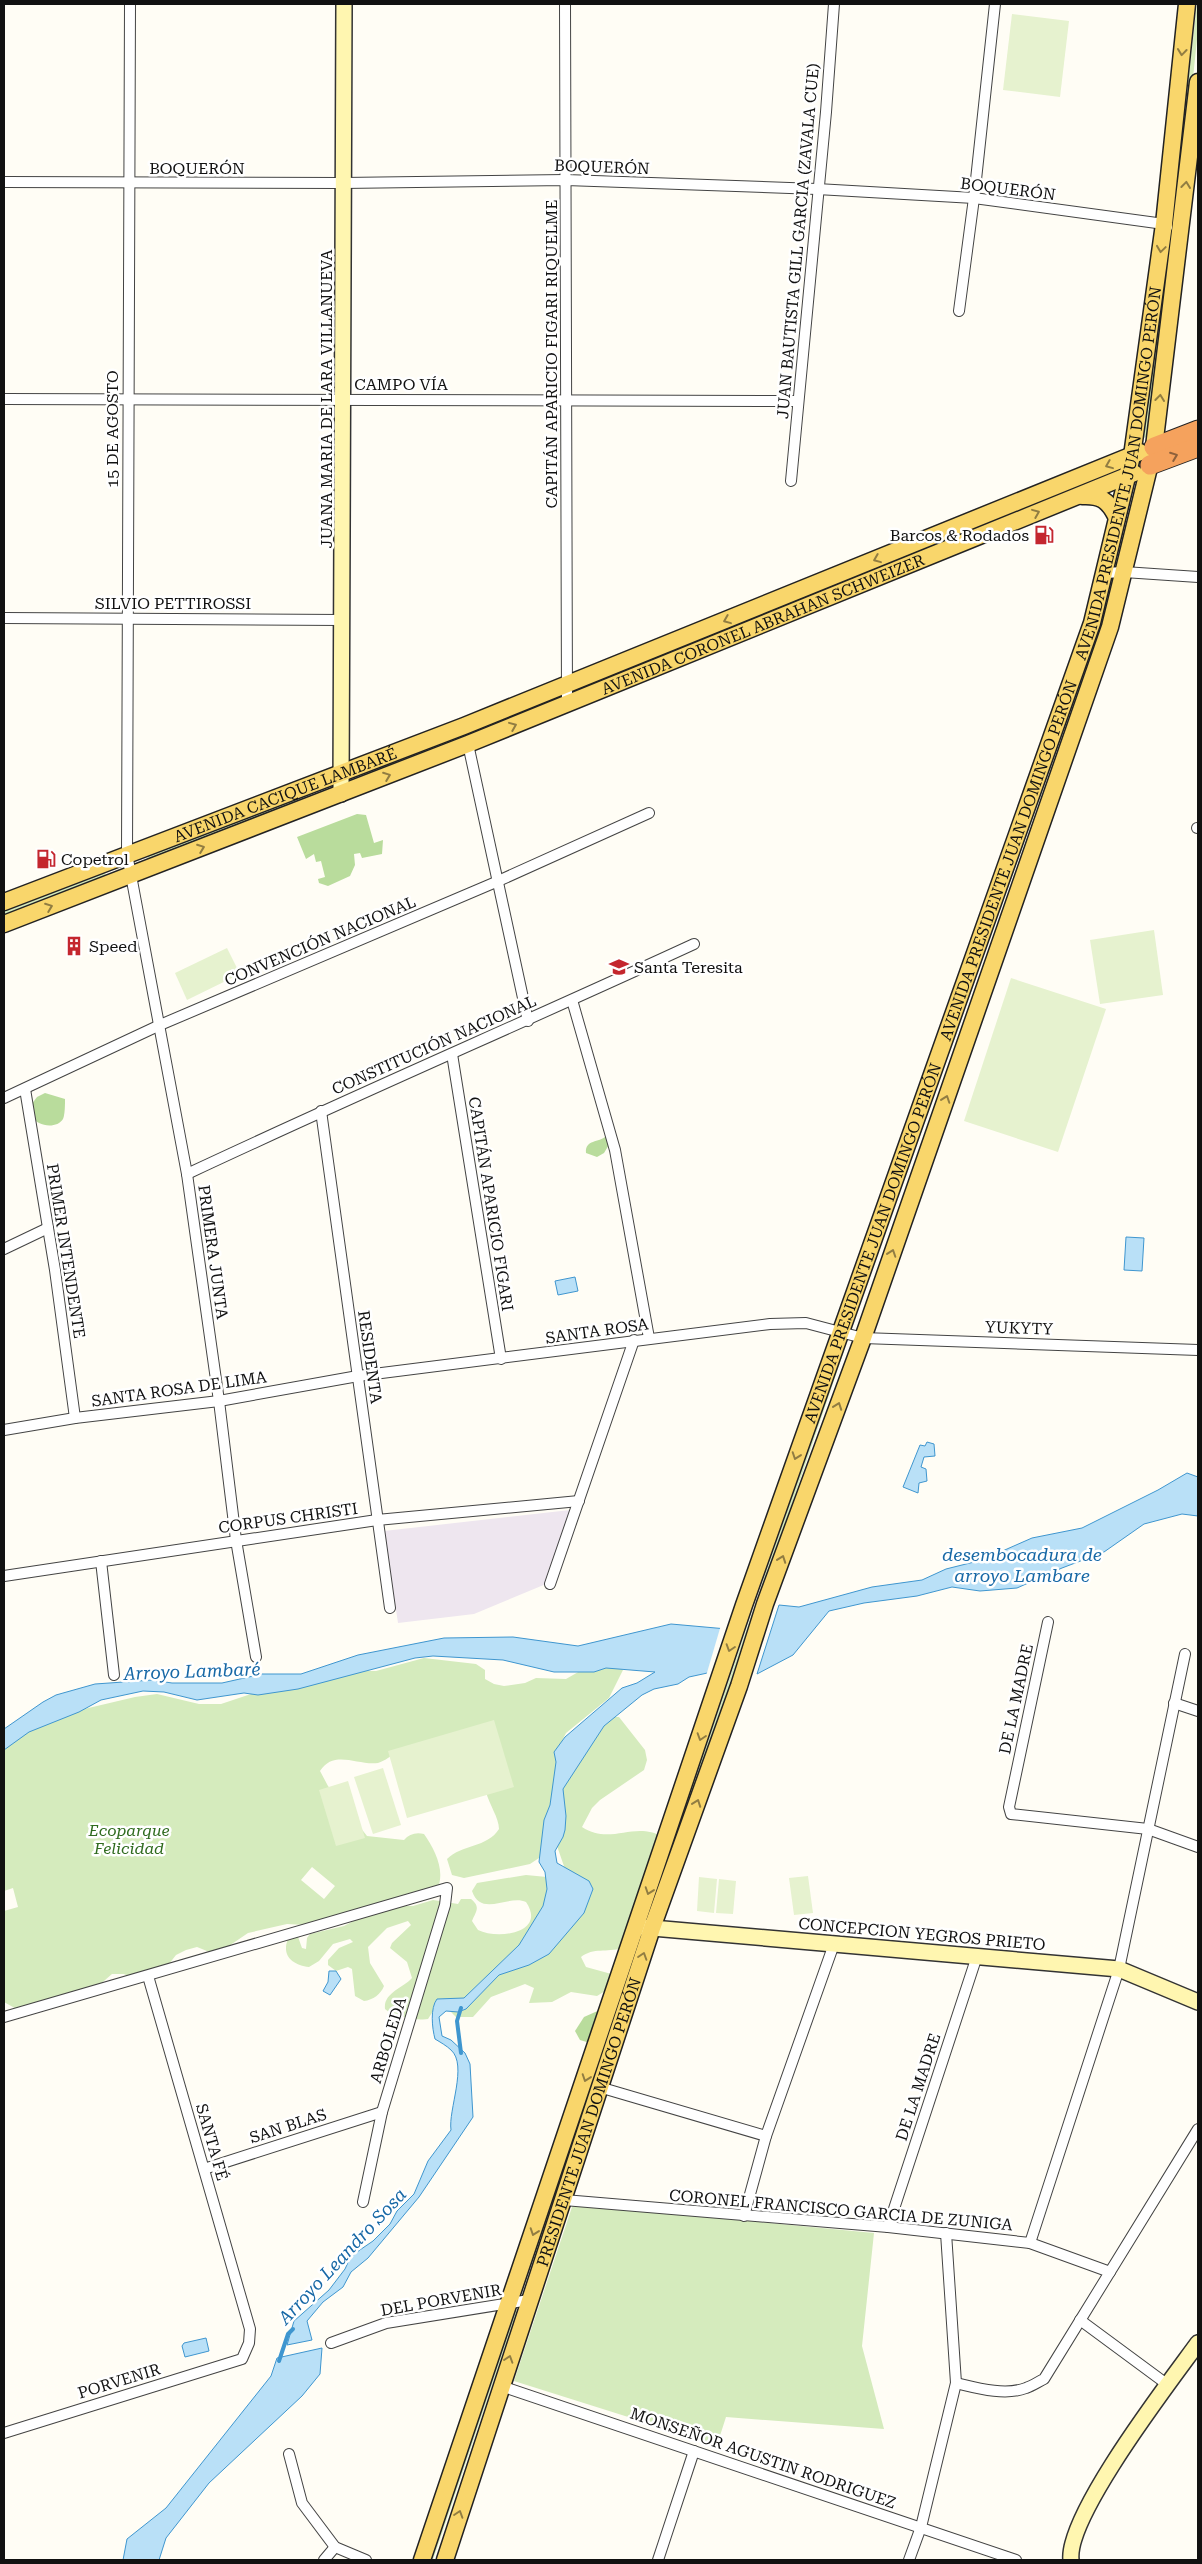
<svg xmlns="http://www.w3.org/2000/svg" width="1202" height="2564" font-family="'Roboto Serif',serif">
  <rect width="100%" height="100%" fill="#fffdf5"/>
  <path fill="#eee6ef" d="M 570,1510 L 546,1584 L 474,1614 L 398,1623 L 384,1531 Z"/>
  <g fill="#d5ebbd" fill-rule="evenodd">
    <path d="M 1197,4 L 1198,30 L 1176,241 L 1147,436 L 1144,438 L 1142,436 L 1170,239 Z"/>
    <path d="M 1111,589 L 1114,590 L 855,1318 L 853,1316 Z"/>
    <path d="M 549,702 L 551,703 L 363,776 L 364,773 Z"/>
    <path d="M 309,794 L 311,797 L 147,859 L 148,856 Z"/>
    <path d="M 105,873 L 106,877 L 4,915 L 4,911 Z"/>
    <path d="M 843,1348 L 844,1351 L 654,1909 L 650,1910 Z"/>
    <path d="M 424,1658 L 476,1664 L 485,1670 L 485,1679 L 494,1684 L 504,1686 L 525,1683 L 536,1678 L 566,1679 L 594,1663 L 615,1662 L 623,1670 L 609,1698 L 566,1733 L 561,1743 L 607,1717 L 619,1717 L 645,1750 L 647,1760 L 644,1770 L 600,1800 L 592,1808 L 582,1827 C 611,1846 634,1820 663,1837 L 622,1948 C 606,1953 594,1947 581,1957 L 586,1967 L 615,1975 L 610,1988 L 597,1996 L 571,1992 L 552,2002 L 529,2003 L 534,1988 L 525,1984 L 491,1997 L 473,2017 L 456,2017 L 446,2007 L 437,2005 L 428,2019 C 419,2021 392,2016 385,2009 C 383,1993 403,1988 412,1978 L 407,1962 L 390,1948 L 392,1943 L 411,1925 L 408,1921 L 387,1928 L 368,1947 L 370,1963 L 384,1986 C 381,1994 373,2000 364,2001 L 355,1996 L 352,1969 L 348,1967 L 336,1971 L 328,1965 L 328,1960 L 339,1948 L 353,1942 L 350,1939 L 333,1944 L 319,1961 L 309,1967 C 293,1965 281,1956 288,1939 L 297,1934 L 302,1948 L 306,1949 L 307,1938 L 310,1934 L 344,1926 L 367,1914 L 371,1916 L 381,1910 L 398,1906 L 413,1906 L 433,1900 L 458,1904 L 461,1899 L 471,1899 C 481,1907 476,1911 472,1921 L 478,1930 C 498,1940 547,1933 526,1902 C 509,1894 481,1918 472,1891 L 477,1883 L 526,1875 L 547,1877 L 566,1872 L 557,1846 L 530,1864 L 464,1878 L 452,1875 L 447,1859 C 462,1844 487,1848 499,1829 C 499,1818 489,1804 486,1792 L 398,1751 C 392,1755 385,1761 378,1763 C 358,1766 334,1749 320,1771 L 328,1786 L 367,1836 L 404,1840 C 409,1834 416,1832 424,1834 C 435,1850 446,1871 437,1890 L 305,1925 L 287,1924 L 248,1933 L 223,1950 L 212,1953 L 197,1947 L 186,1950 L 176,1955 L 169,1964 L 128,1976 L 124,1974 L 112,1974 L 90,1993 L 20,2011 L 4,2002 L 4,1911 L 18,1907 L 13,1888 L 4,1891 L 4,1748 L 24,1732 L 80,1710 L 135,1697 L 157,1694 L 199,1704 L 221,1704 L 251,1694 L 322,1678 L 365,1671 L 376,1671 ZM 312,1867 L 335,1886 L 324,1899 L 301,1880 Z"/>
    <path d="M 600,2059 L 602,2062 L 522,2292 L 521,2291 Z"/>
    <path d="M 573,2204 L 874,2233 L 862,2346 L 884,2429 L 726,2417 L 717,2445 L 514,2381 Z"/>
    <path d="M 515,2308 L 517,2311 L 433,2560 L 429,2560 Z"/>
  </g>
  <g fill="#b9dc9c">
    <path d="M 357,814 L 366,815 L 374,843 L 383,840 L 382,854 L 362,858 L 360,853 L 354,854 L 355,865 L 350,876 L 328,886 L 319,883 L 318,879 L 325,877 L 321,861 L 316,862 L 314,854 L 306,859 L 297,837 Z"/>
    <path d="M 45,1093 L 65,1099 C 65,1104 65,1114 63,1119 C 57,1129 37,1127 32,1116 C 31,1113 31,1108 31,1105 L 37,1097 Z"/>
    <path d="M 606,1136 L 610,1143 L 604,1153 L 597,1157 L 586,1153 C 585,1139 599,1143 606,1136 Z"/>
    <path d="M 602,2009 L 612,2010 L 616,2015 L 614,2026 L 590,2043 L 580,2040 L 575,2031 L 584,2017 Z"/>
  </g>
  <g fill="#e6f2cf">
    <path d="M 1012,14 L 1069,21 L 1060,97 L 1003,90 Z"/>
    <path d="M 1154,930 L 1163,995 L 1100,1004 L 1090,940 Z"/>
    <path d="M 227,948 L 240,974 L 187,1000 L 175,973 Z"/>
    <path d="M 1011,978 L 1106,1009 L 1058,1152 L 964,1121 Z"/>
    <path d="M 494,1720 L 514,1787 L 407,1818 L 388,1751 Z"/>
    <path d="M 383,1768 L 401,1825 L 373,1834 L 354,1777 Z"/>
    <path d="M 348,1781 L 365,1838 L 336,1846 L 319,1790 Z"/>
    <path d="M 808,1876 L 813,1913 L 794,1915 L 789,1878 Z"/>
    <path d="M 699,1877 L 717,1879 L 714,1913 L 697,1911 Z"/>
    <path d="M 719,1879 L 736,1881 L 733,1914 L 716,1913 Z"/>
  </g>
  <g fill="#b9e0f7" stroke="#3f96cf">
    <path d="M 1126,1237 L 1144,1238 L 1142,1271 L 1124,1270 Z"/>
    <path d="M 575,1277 L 578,1291 L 558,1295 L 555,1281 Z"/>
    <path d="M 927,1442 L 934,1444 L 935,1456 L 924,1457 L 921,1467 L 926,1469 L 927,1481 L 919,1483 L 918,1493 L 903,1487 L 920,1445 L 925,1446 Z"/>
    <path d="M 1187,1473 L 1198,1477 L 1198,1516 L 1182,1514 L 1144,1524 L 1104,1552 L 1062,1568 L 1017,1588 L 980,1591 L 952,1587 L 917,1596 L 864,1603 L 829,1611 L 793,1655 L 757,1674 L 779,1605 L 799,1607 L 872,1587 L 922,1580 L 946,1569 L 982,1560 L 1032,1538 L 1082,1528 L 1158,1490 Z"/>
    <path d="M 671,1624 L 727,1629 L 712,1672 L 689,1677 L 678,1684 L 654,1689 L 642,1695 L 604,1726 L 563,1789 L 566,1816 L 565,1830 L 563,1837 L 555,1851 L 557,1863 L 589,1881 L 593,1889 L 584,1913 L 549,1954 L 529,1965 L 499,1975 L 466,2009 L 458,2012 L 446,2011 L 439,2017 L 442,2036 L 451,2040 L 465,2053 L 470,2064 L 473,2117 L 419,2197 L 368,2258 L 351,2272 L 343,2287 L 323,2302 L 307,2321 L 312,2340 L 287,2345 L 294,2321 L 329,2290 L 345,2269 L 351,2256 L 373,2241 L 390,2224 L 397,2211 L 414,2194 L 428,2161 L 451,2130 C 448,2110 468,2065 451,2050 C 447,2046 440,2042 435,2039 C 432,2028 430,2008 437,1999 L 464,1998 L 519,1945 L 543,1906 L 547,1889 L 545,1872 L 539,1862 L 544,1820 L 550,1805 L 556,1762 L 554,1752 L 565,1737 L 622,1688 L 637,1683 L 655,1672 L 606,1668 L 594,1672 L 554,1672 L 503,1660 L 433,1656 L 415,1658 L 298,1689 L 258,1695 L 244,1693 L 197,1700 L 164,1692 L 143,1691 L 101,1700 L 79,1712 L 29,1732 L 4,1750 L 4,1729 L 43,1702 L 56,1695 L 95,1684 L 152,1680 L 172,1683 L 222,1683 L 262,1674 L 301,1674 L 358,1655 L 444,1638 L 513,1637 L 578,1646 Z"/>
    <path d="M 329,1971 L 336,1971 L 341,1979 L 330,1995 L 323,1991 L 328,1982 Z"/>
    <path d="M 206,2338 L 209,2351 L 185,2357 L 182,2346 L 184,2343 Z"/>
    <path d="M 322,2348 L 320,2374 L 302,2396 L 209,2483 L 166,2538 L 159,2560 L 123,2560 L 127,2539 L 166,2508 L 271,2376 L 277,2358 Z"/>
  </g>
  <path fill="#fffdf5" d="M 721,1625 L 729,1628 L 713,1674 L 706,1676 Z"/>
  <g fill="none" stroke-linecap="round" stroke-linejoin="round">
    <g stroke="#3f96cf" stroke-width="4">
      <path d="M 461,2008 L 457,2021 L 461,2053"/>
      <path d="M 279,2361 L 288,2334 L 293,2329"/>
    </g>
    <defs>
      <g id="street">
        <path d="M 130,4 L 127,854 L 187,1174 L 219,1401 L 236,1540 L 256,1657"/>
        <path d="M 565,4 L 567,704"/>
        <path d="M 4,182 L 343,183 L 566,180 L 817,189 L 974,198 L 1164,224 L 1167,227"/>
        <path d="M 959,311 L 974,198 L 995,4"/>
        <path d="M 4,399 L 798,401"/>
        <path d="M 791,481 L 826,112 L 834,4"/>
        <path d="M 1104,573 L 1124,572 L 1198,577"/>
        <path d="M 4,618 L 342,620"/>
        <path d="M 468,744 L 528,1021"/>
        <path d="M 1197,828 L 1198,828"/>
        <path d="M 572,1000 L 615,1150 L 649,1338"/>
        <path d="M 452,1054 L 501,1359"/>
        <path d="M 25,1089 L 55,1270 L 75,1418"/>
        <path d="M 4,1098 L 160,1025 L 496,882 L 649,813"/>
        <path d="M 321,1111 L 390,1608"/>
        <path d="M 187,1174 C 355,1095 525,1022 694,944"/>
        <path d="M 4,1249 L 48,1228"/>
        <path d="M 4,1430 L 75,1418 L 219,1401 L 358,1376 L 770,1324 L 806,1323 L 863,1338 L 1198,1350"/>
        <path d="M 101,1561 L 114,1675"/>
        <path d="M 4,1576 L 377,1520 L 579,1501"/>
        <path d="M 550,1584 L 634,1340"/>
        <path d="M 1048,1622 L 1009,1807 L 1011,1814 L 1148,1829 L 1198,1847"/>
        <path d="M 1174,1703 L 1198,1711"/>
        <path d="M 4,2017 L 447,1888 L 445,1905 L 382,2112 L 363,2202"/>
        <path d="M 599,2087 L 766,2136"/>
        <path d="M 204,2169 L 382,2112"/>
        <path d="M 564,2200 L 888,2227 L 1030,2243 L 1110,2272"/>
        <path d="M 744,2216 L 766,2136 L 834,1944"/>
        <path d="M 888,2227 L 977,1956"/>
        <path d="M 1030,2243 L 1119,1969 L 1185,1654"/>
        <path d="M 1080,2320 L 1168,2385"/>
        <path d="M 331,2343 L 386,2323 L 529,2300"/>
        <path d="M 956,2383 C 977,2388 1005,2396 1026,2388 C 1032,2386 1038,2382 1044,2379 L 1198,2129"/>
        <path d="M 501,2386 L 1016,2560"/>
        <path d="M 4,2433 L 242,2359 L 249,2343 L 250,2329 L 148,1976"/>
        <path d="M 289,2454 L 302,2503 L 335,2547 L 366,2560"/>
        <path d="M 324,2560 L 335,2547"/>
        <path d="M 658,2560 L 694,2451"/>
        <path d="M 909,2560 L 921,2527 L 956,2383 L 946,2233"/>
      </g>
      <g id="secondary">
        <path d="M 341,794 L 344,4"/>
        <path d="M 641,1927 L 1119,1969 L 1198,2002"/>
        <path d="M 1071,2560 C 1066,2516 1169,2383 1198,2343"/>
      </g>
      <g id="primary">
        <path d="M 1082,496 C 1100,495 1108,500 1116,516"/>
        <path id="s1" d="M 4,902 L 464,726 L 1140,452"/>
        <path id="s2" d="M 4,924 L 468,744 L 1134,473"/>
        <path id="s3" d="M 422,2560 L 744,1605 L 1092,623 L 1132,456 L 1164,224 L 1187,4"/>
        <path id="s4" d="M 445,2560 L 652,1928 L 739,1686 L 765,1604 L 863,1338 L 1110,627 L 1154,447 L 1198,82"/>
      </g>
      <g id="highway">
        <path d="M 1154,447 L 1198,430"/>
        <path d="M 1150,465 L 1198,447"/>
      </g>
    </defs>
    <use href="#street" stroke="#444" stroke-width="12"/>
    <use href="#secondary" stroke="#333" stroke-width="18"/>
    <use href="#primary" stroke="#222" stroke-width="19"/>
    <use href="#highway" stroke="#222" stroke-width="21"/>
    <use href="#street" stroke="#fff" stroke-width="10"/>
    <use href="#secondary" stroke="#fff6b0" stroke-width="15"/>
    <use href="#primary" stroke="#f9d66b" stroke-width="16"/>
    <use href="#highway" stroke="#f5a25d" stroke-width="19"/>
  </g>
  <defs><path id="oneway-chevron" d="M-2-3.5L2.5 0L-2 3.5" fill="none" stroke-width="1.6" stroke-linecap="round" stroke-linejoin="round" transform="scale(1.25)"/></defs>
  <g stroke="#917d42">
    <use href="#oneway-chevron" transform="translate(1182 52) rotate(96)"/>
    <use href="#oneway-chevron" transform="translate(1186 185) rotate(-83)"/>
    <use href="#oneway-chevron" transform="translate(1161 249) rotate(98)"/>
    <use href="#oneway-chevron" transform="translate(1160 398) rotate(-83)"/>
    <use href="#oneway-chevron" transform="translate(1109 465) rotate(158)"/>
    <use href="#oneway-chevron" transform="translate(1036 513) rotate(-22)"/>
    <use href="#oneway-chevron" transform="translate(877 559) rotate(158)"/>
    <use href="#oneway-chevron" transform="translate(727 620) rotate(158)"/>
    <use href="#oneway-chevron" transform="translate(513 726) rotate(-22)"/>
    <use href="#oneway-chevron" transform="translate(387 776) rotate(-21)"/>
    <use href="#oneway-chevron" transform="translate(201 848) rotate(-21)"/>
    <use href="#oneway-chevron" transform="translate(49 907) rotate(-21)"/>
    <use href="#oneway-chevron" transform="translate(946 1099) rotate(-71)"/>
    <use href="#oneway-chevron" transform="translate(892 1253) rotate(-71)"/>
    <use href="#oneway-chevron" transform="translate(838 1406) rotate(-70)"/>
    <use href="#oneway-chevron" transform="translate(796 1456) rotate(109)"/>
    <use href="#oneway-chevron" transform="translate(782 1559) rotate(-70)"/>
    <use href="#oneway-chevron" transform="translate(730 1648) rotate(108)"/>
    <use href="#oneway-chevron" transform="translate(701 1737) rotate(108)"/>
    <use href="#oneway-chevron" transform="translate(697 1803) rotate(-70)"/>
    <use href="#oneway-chevron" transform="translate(649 1891) rotate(109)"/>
    <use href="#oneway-chevron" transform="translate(643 1956) rotate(-72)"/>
    <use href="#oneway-chevron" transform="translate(586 2078) rotate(109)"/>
    <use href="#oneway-chevron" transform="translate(534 2232) rotate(109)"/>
    <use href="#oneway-chevron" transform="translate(509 2359) rotate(-72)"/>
    <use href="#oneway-chevron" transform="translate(459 2514) rotate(-72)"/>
  </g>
  <use stroke="#8e613b" href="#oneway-chevron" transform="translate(1174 456) rotate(-21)"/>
  <defs>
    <symbol id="fuel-bare" viewBox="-9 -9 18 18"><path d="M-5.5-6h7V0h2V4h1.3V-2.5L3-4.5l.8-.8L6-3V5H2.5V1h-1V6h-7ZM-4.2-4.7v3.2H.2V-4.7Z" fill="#c4262e" stroke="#fff" stroke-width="2.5" paint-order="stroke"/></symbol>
    <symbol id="building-bare" viewBox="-9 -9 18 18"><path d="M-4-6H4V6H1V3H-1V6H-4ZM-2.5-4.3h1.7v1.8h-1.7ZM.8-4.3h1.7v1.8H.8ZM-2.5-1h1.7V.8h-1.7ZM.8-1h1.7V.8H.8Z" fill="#c4262e" stroke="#fff" stroke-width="2.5" paint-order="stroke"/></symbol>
    <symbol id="school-bare" viewBox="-9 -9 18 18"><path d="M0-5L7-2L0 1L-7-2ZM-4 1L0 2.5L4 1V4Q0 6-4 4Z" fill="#c4262e" stroke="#fff" stroke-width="2.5" paint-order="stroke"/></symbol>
  </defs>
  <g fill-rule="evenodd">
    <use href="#fuel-bare" x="1030" y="521" width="28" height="28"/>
    <use href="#fuel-bare" x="32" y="845" width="28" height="28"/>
    <use href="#building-bare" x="60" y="932" width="28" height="28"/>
    <use href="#school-bare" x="605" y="953" width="28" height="28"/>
  </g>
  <g text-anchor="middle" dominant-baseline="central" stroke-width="5" stroke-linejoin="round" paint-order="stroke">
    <g font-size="16" fill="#111" stroke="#fff">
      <text transform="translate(602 167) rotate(2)">BOQUERÓN</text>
      <text x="197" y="168">BOQUERÓN</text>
      <text transform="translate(1008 189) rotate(7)">BOQUERÓN</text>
      <text transform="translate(798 241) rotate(-85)">JUAN BAUTISTA GILL GARCIA (ZAVALA CUE)</text>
      <text transform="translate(551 354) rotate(-90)">CAPITÁN APARICIO FIGARI RIQUELME</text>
      <text x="401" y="384">CAMPO VÍA</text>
      <text transform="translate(326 399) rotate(-90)">JUANA MARIA DE LARA VILLANUEVA</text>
      <text transform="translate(112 429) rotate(-90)">15 DE AGOSTO</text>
      <text stroke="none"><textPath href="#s3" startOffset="2202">AVENIDA PRESIDENTE JUAN DOMINGO PERÓN</textPath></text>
      <text x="173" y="603">SILVIO PETTIROSSI</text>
      <text stroke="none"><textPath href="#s2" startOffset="816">AVENIDA CORONEL ABRAHAN SCHWEIZER</textPath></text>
      <text stroke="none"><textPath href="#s1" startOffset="301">AVENIDA CACIQUE LAMBARÉ</textPath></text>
      <text stroke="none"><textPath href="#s3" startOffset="1798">AVENIDA PRESIDENTE JUAN DOMINGO PERÓN</textPath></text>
      <text transform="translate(320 941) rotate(-23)">CONVENCIÓN NACIONAL</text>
      <text transform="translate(434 1045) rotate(-24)">CONSTITUCIÓN NACIONAL</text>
      <text transform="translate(491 1204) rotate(81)">CAPITÁN APARICIO FIGARI</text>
      <text stroke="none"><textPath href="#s3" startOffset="1392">AVENIDA PRESIDENTE JUAN DOMINGO PERÓN</textPath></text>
      <text transform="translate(66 1251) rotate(81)">PRIMER INTENDENTE</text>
      <text transform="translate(213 1252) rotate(82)">PRIMERA JUNTA</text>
      <text transform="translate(1019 1328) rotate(2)">YUKYTY</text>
      <text transform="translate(597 1331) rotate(-8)">SANTA ROSA</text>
      <text transform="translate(370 1357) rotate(82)">RESIDENTA</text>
      <text transform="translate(179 1389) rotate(-8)">SANTA ROSA DE LIMA</text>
      <text transform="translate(288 1518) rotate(-8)">CORPUS CHRISTI</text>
      <text transform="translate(1016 1699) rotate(-78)">DE LA MADRE</text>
      <text transform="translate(922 1934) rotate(5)">CONCEPCION YEGROS PRIETO</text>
      <text transform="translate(388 2040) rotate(-73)">ARBOLEDA</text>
      <text transform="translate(918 2087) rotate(-72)">DE LA MADRE</text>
      <text stroke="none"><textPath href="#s4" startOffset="461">PRESIDENTE JUAN DOMINGO PERÓN</textPath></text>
      <text transform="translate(288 2126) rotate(-18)">SAN BLAS</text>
      <text transform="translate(212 2142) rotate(74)">SANTA FÉ</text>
      <text transform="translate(841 2210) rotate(5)">CORONEL FRANCISCO GARCIA DE ZUNIGA</text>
      <text transform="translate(441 2300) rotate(-10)">DEL PORVENIR</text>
      <text transform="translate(119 2381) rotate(-17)">PORVENIR</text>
      <text transform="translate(763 2458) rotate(19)">MONSEÑOR AGUSTIN RODRIGUEZ</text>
    </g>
    <g font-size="16" fill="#111" stroke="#fff" text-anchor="start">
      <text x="1029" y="535" text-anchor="end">Barcos &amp; Rodados</text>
      <text x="61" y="859">Copetrol</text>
      <text x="89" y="946">Speed</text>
      <text x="634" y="967">Santa Teresita</text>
    </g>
    <g font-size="16" font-style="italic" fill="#2f6b1f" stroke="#fff">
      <text x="129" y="1830">Ecoparque<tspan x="129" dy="18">Felicidad</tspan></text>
    </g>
    <g font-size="18" font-style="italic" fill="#1768a6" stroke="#fff">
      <text x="1022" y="1554">desembocadura de<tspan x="1022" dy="21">arroyo Lambare</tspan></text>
      <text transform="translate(192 1671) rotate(-2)">Arroyo Lambaré</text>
      <text transform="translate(342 2256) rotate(-47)">Arroyo Leandro Sosa</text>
    </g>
  </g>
  <rect width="1202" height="2564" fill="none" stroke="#111111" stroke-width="10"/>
</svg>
